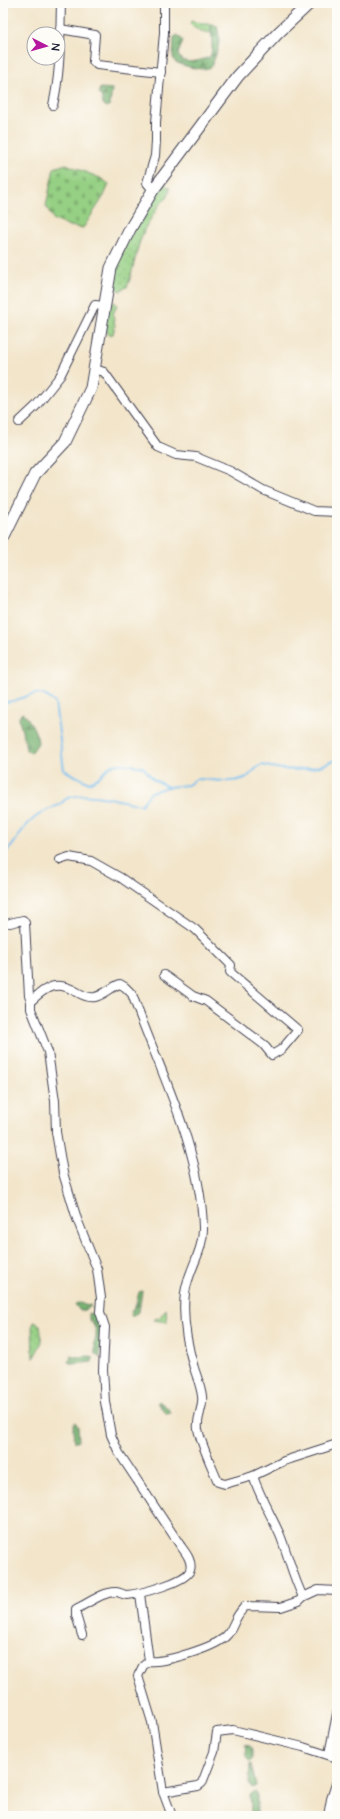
<svg xmlns="http://www.w3.org/2000/svg" width="340" height="1819" font-family="'Architects Daughter',sans-serif">
  <defs>
    <pattern id="grass-dots" width="8" height="8" patternUnits="userSpaceOnUse"><rect width="8" height="8" fill="#96d084"/><path d="M2 2h.1M6 6h.1" fill="none" stroke="#81b273" stroke-width="1.8" stroke-linecap="round"/></pattern>
    <pattern id="forest-firs" width="22" height="20" patternUnits="userSpaceOnUse"><rect width="22" height="20" fill="#78b272"/><path d="M5 1l3.5 6h-7zM16 11l3.5 6h-7z" fill="#62905f"/></pattern>
    <pattern id="cemetery-stones" width="16" height="16" patternUnits="userSpaceOnUse"><rect width="16" height="16" fill="#96d084"/><path d="M2 7V4a2 2 0 0 1 4 0v3zM10 15v-3a2 2 0 0 1 4 0v3z" fill="#81b273"/></pattern>
  </defs>
  <rect width="100%" height="100%" fill="#fdfcf7"/>
  <filter id="ink" filterUnits="userSpaceOnUse"><feTurbulence type="fractalNoise" baseFrequency=".025" numOctaves="2"/><feDisplacementMap in="SourceGraphic" scale="8" xChannelSelector="R" yChannelSelector="G"/><feConvolveMatrix kernelMatrix="1 2 1 2 8 2 1 2 1" color-interpolation-filters="sRGB"/></filter>
  <filter id="wash" filterUnits="userSpaceOnUse"><feTurbulence type="fractalNoise" baseFrequency=".012" numOctaves="4" result="noise"/><feDisplacementMap in="SourceGraphic" scale="16" xChannelSelector="R" yChannelSelector="G"/><feGaussianBlur stdDeviation="0.9" result="paint"/><feColorMatrix in="noise" values="0 0 0 0 0 0 0 0 0 0 0 0 0 0 0 0 0 1.4 0 .05"/><feComposite in="paint" operator="in"/></filter>
  <g filter="url(#wash)">
    <rect width="100%" height="100%" fill="#f2e5ca"/>
    <g fill="url(#grass-dots)" stroke="#5c7960">
      <path d="M 191,21 L 204,24 L 212,24 L 210,28 L 212,33 C 205,33 195,30 190,24 Z"/>
      <path d="M 163,184 L 170,188 L 168,197 L 160,204 L 145,228 L 139,244 L 130,279 L 127,287 L 120,291 L 112,287 L 117,263 L 132,233 Z"/>
      <path d="M 115,302 L 117,306 L 113,314 L 115,326 L 113,334 L 109,335 C 102,327 108,313 111,304 Z"/>
      <path d="M 166,1309 L 167,1322 L 153,1320 L 160,1317 Z"/>
      <path d="M 34,1322 L 40,1325 L 42,1342 L 33,1359 L 32,1327 Z"/>
    </g>
    <g fill="url(#forest-firs)" stroke="#4d6a56">
      <path d="M 212,24 L 217,26 C 222,41 217,53 211,67 C 202,72 184,66 175,62 L 173,57 L 174,37 L 178,35 L 183,41 L 178,54 C 182,67 201,60 210,57 C 215,44 209,32 212,24 Z"/>
      <path d="M 100,88 L 112,89 L 110,105 L 106,107 L 103,104 L 101,96 L 98,94 Z"/>
      <path d="M 22,713 C 29,717 38,735 38,743 L 31,753 L 26,750 C 25,738 20,728 19,717 Z"/>
      <path d="M 142,1291 L 139,1312 L 131,1316 L 130,1313 L 135,1307 L 139,1292 Z"/>
      <path d="M 79,1303 L 90,1305 L 91,1306 L 84,1310 L 80,1311 L 75,1304 Z"/>
      <path d="M 93,1307 L 97,1309 L 101,1323 L 100,1358 L 95,1354 L 95,1346 L 93,1344 C 99,1337 96,1325 89,1320 L 89,1313 L 95,1314 Z"/>
      <path d="M 70,1355 L 77,1357 L 91,1356 L 93,1358 L 92,1362 L 73,1364 L 68,1362 L 71,1357 Z"/>
      <path d="M 159,1401 L 169,1409 L 171,1413 L 167,1414 L 157,1403 Z"/>
      <path d="M 75,1422 L 78,1426 L 79,1441 L 77,1442 L 75,1442 C 74,1436 71,1427 75,1422 Z"/>
      <path d="M 245,1744 L 250,1745 L 252,1750 L 252,1760 L 249,1761 L 246,1757 Z"/>
      <path d="M 250,1764 L 251,1764 L 256,1786 L 252,1788 L 249,1783 Z"/>
      <path d="M 255,1791 L 257,1796 L 257,1816 L 252,1816 L 251,1812 L 250,1795 Z"/>
    </g>
    <path fill="url(#cemetery-stones)" stroke="#5c7960" d="M 66,164 L 100,178 L 109,184 L 104,196 L 83,228 L 70,226 L 54,220 L 46,206 L 54,168 Z"/>
    <g fill="none" stroke-linecap="round" stroke-linejoin="round">
      <g stroke="#78beef" stroke-width="2">
        <path d="M 3,702 C 25,703 35,682 55,703 L 64,770 L 89,783 C 100,779 101,774 109,767 C 118,761 134,766 143,767 L 153,779 L 168,787"/>
        <path d="M 3,854 C 15,847 18,833 28,824 C 37,814 47,810 59,805 C 62,803 63,801 66,799 C 84,790 122,801 141,805 L 151,792 L 168,787 L 188,785 L 196,779 C 212,779 231,785 247,777 C 252,774 255,767 262,765 C 289,772 312,772 337,759"/>
      </g>
    </g>
  </g>
  <g filter="url(#ink)">
    <g fill="none" stroke-linecap="round" stroke-linejoin="round">
      <defs>
        <g id="minor">
          <path d="M 60,29 L 95,35 L 93,61 L 97,65 L 161,72"/>
          <path d="M 53,105 C 61,71 60,37 61,3"/>
          <path d="M 153,190 L 147,183 L 155,156 L 156,141 L 156,122 L 164,33 L 164,3"/>
          <path d="M 95,369 L 104,372 L 158,447 L 176,455 L 196,457 L 230,471 L 263,490 L 314,511 L 337,512"/>
          <path d="M 19,422 L 36,406 L 60,376 L 95,305 L 104,306"/>
          <path d="M 60,860 L 69,857 L 91,861 L 121,878 L 195,929 L 231,965 L 230,972 L 298,1030 L 282,1049 L 272,1055 L 263,1044 L 206,1001 L 193,996 L 164,975"/>
          <path d="M 10,923 L 23,920 L 25,923 L 29,996 L 31,1001"/>
          <path d="M 253,1476 L 284,1461 L 337,1444"/>
          <path d="M 140,1594 L 149,1661 L 143,1666 L 138,1676 L 152,1722 L 163,1792 L 172,1816"/>
          <path d="M 82,1635 L 76,1615 L 76,1609 C 89,1603 102,1592 116,1592 C 120,1592 123,1595 127,1595 C 139,1594 187,1582 190,1570 C 193,1561 185,1552 180,1545 L 119,1453 L 111,1435 L 105,1402 L 103,1370 L 105,1327 L 100,1312 L 101,1298 L 97,1269 L 77,1219 L 63,1173 L 56,1132 L 55,1101 L 48,1052 L 31,1009 L 31,1001 C 47,986 57,980 77,992 C 82,995 89,998 95,997 C 104,995 111,987 120,984 L 125,987 L 132,994 C 159,1070 200,1145 203,1227 C 204,1251 188,1270 185,1293 C 182,1318 187,1344 194,1368 C 197,1377 201,1387 202,1396 C 204,1408 196,1417 198,1429 C 201,1444 212,1467 218,1482 L 225,1484 L 253,1476 C 260,1497 271,1515 280,1535 C 288,1555 293,1577 303,1597"/>
          <path d="M 149,1661 C 164,1663 217,1647 227,1635 C 231,1631 233,1624 236,1619 C 238,1614 242,1610 245,1606 L 281,1607 L 299,1601 L 303,1597 L 318,1590 L 337,1591"/>
          <path d="M 329,1754 L 337,1714"/>
          <path d="M 163,1792 L 198,1786 L 202,1783 L 214,1752 L 217,1732 L 233,1730 L 303,1747 L 337,1758"/>
          <path d="M 328,1816 L 331,1799 L 337,1781"/>
        </g>
        <path id="tertiary" d="M 3,539 L 35,474 L 65,442 L 91,388 L 111,268 L 130,229 L 153,190 L 238,76 L 278,33 L 310,3"/>
      </defs>
      <use href="#minor" stroke="#413f50" stroke-width="10"/>
      <use href="#tertiary" stroke="#413f50" stroke-width="13"/>
      <use href="#minor" stroke="#fff" stroke-width="8"/>
      <use href="#tertiary" stroke="#fff" stroke-width="11"/>
    </g>
  </g>
  <rect width="340" height="1819" fill="none" stroke="#fdfcf7" stroke-width="16"/>
  <g transform="translate(46 46) rotate(96)"><circle r="19" fill="#fdfcf7" stroke="#a5a5ac"/>
  <path d="M0-3L7 15L0 10L-7 15Z" fill="#b5179e"/>
  <text y="-6" font-size="11" font-weight="bold" text-anchor="middle" fill="#22223b">N</text>
  </g>
</svg>
